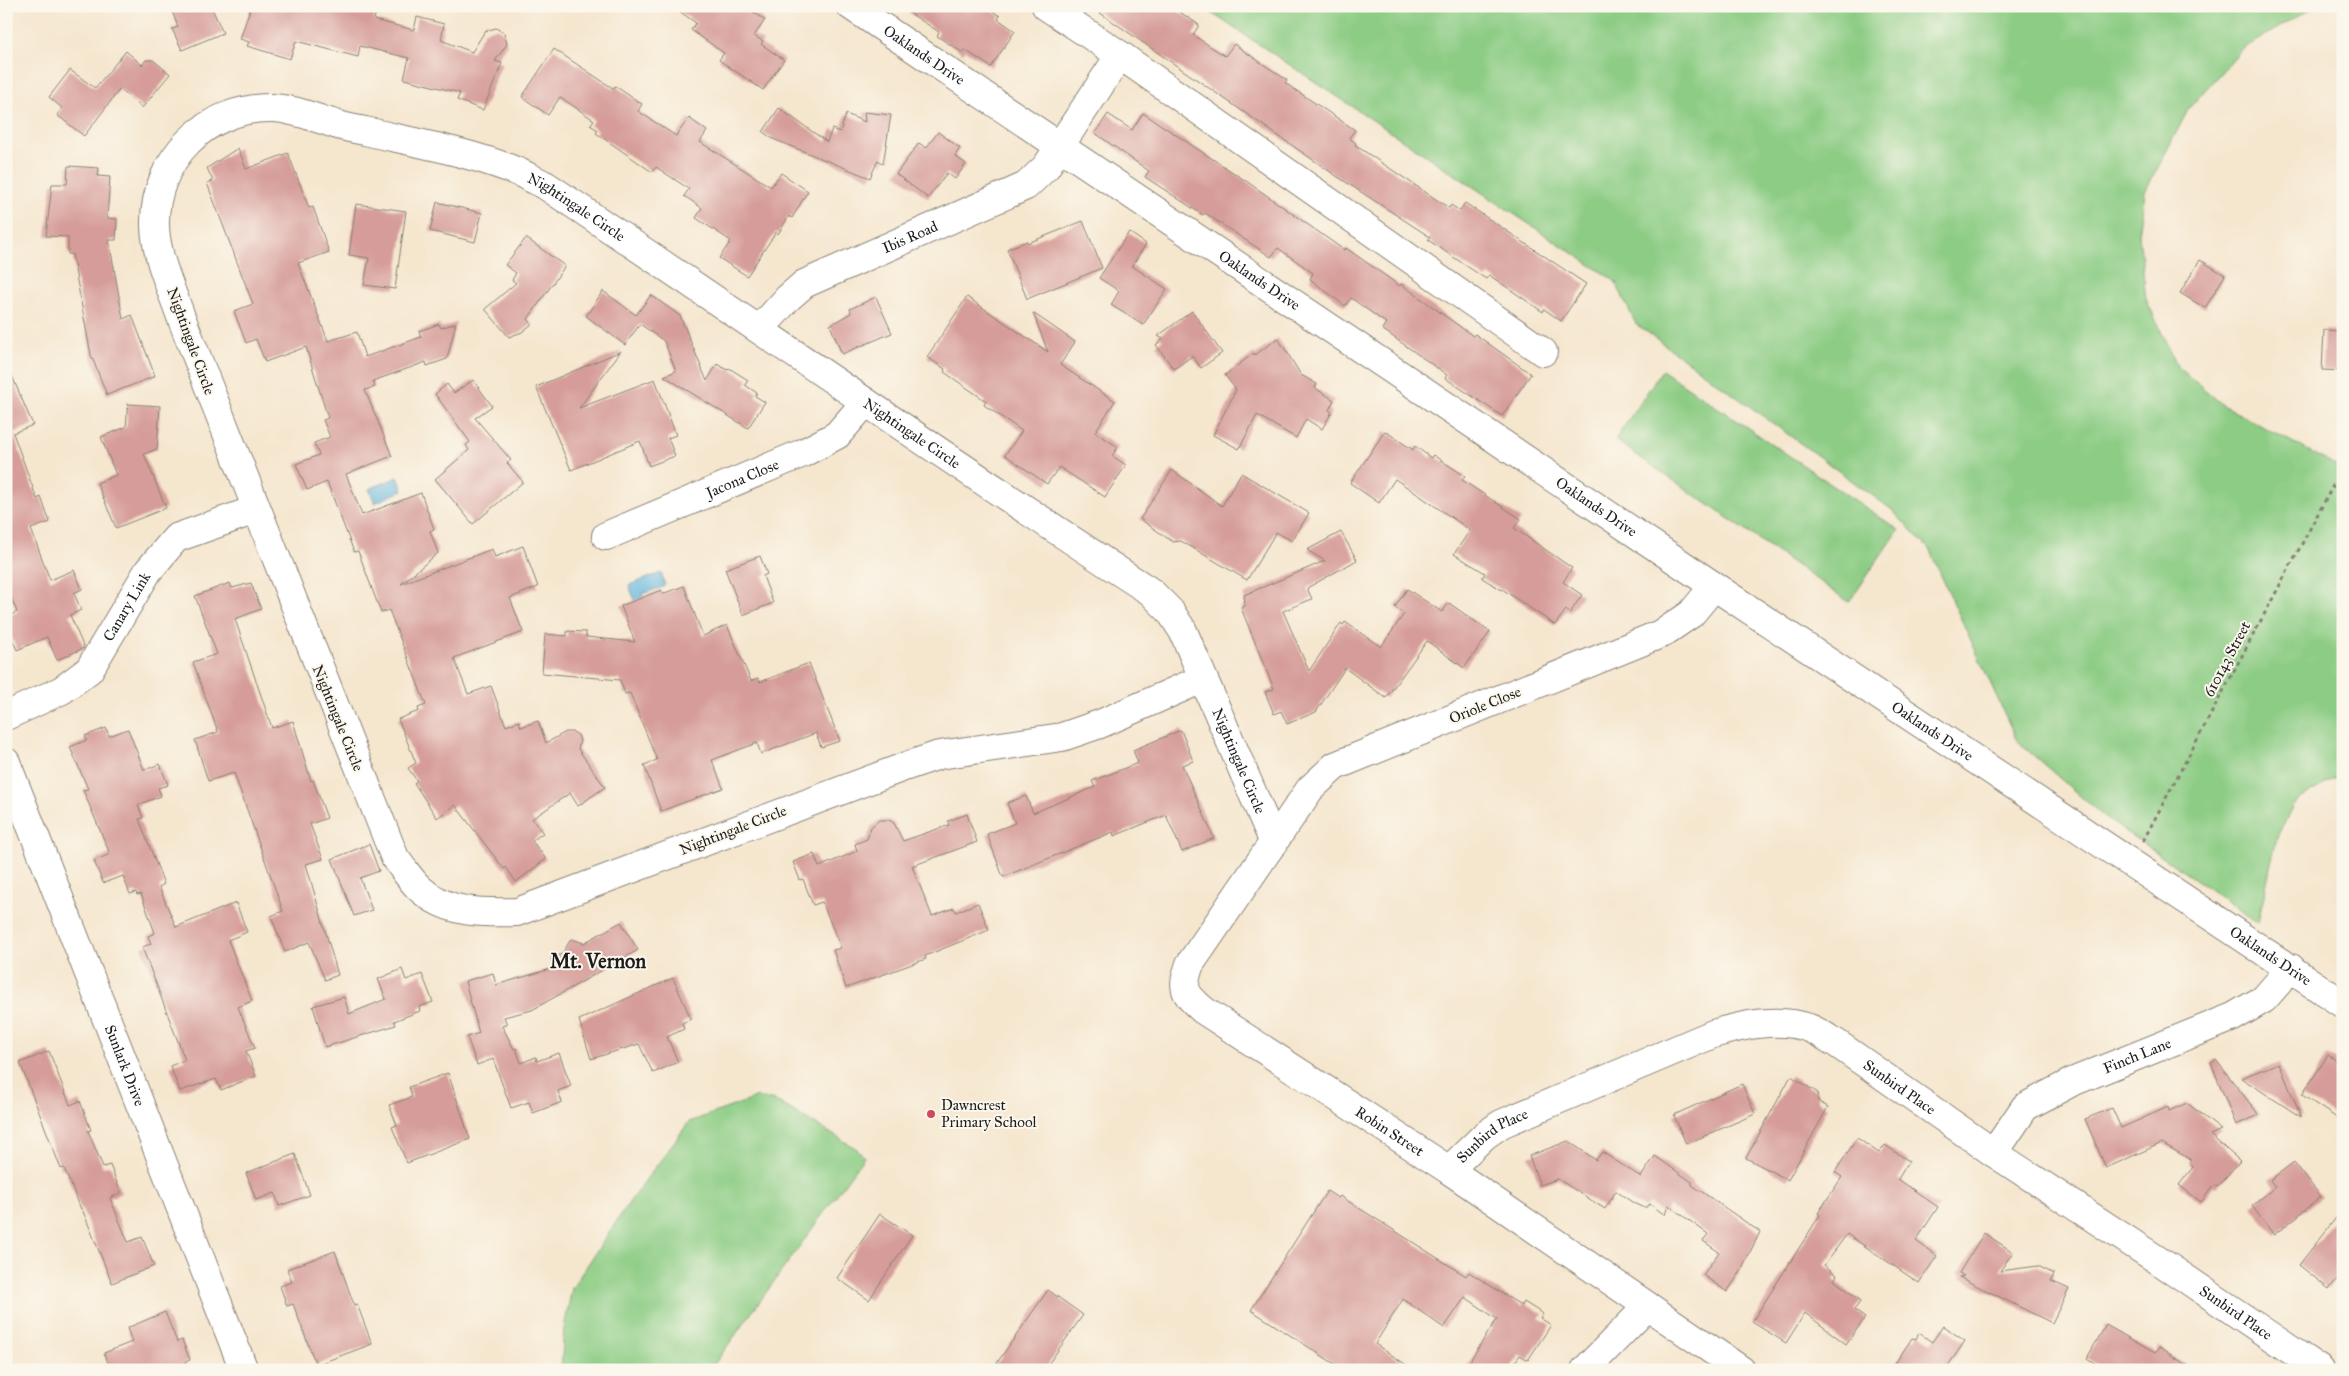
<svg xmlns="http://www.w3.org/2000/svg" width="2349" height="1376" font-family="'IM FELL Great Primer',serif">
  <rect width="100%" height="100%" fill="#fbf7ec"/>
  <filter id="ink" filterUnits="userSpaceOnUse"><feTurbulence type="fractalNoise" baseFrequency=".02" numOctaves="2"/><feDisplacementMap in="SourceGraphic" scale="10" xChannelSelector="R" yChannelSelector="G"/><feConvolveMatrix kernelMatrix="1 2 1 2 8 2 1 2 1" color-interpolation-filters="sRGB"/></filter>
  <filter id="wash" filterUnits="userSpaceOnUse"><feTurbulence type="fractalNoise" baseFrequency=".0096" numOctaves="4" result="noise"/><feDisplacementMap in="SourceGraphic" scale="20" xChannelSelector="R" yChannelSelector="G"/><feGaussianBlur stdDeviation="1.12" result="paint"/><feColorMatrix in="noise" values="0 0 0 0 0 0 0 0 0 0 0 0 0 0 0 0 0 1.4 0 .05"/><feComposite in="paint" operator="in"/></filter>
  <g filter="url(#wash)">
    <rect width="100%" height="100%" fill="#f5e6ce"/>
    <g fill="#8ccc84" stroke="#547450">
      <path d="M 1201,6 L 2315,6 L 2241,50 L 2189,108 L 2145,192 L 2139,234 L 2146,299 L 2177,366 L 2224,406 L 2343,469 L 2343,773 L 2294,803 L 2277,837 L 2258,923 L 2103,816 L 2017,741 L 1929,549 L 1891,509 L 1636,324 L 1615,281 Z"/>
      <path d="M 1662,370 L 1899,530 L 1849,602 L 1615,440 Z"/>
      <path d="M 758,1097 L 778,1102 L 857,1149 L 864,1157 L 710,1370 L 561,1370 L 564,1328 L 572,1288 L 633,1197 L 689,1122 Z"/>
    </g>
    <g fill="#62b4dd" stroke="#3f687c">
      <path d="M 398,477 L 403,490 L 375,503 L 369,489 Z"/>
      <path d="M 661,573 L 665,585 L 663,587 L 642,594 L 643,598 L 635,601 L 629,585 Z"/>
    </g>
    <g id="blocks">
      <g fill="#d69c99">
        <path d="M 170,6 L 211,6 L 223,33 L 182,50 L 172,29 L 178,27 Z"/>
        <path d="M 251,6 L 377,6 L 374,20 L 414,30 L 417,17 L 444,24 L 441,40 L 472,52 L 485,31 L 496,28 L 504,33 L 507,44 L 495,61 L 502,63 L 483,110 L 457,100 L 460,93 L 404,79 L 409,58 L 360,46 L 358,57 L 296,41 L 290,59 L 247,46 L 249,42 L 240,39 Z"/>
        <path d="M 672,6 L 745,6 L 765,20 L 754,36 L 763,41 L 761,44 L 784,60 L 763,90 L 719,60 L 724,53 L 691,30 L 696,23 Z"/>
        <path d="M 899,6 L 985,6 L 1000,16 L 998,19 L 1015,31 L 991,67 L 965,50 L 963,53 L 937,36 L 939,32 Z"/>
        <path d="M 1090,6 L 1171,6 L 1199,25 L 1193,35 L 1225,56 L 1234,44 L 1260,62 L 1287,80 L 1285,83 L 1355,130 L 1349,138 L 1356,143 L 1355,145 L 1449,208 L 1451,205 L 1460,211 L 1465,203 L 1586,284 L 1561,321 L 1544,309 L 1543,312 L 1489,275 L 1486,279 L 1428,240 L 1430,237 L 1335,175 Z"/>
        <path d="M 554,49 L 614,89 L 615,86 L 642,104 L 638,111 L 676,136 L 689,118 L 707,131 L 700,142 L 771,187 L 781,173 L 808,191 L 792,218 L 789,216 L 778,234 L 776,232 L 747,276 L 719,258 L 731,241 L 696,218 L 702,208 L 684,196 L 689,189 L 656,167 L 652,172 L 635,160 L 596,133 L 598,130 L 590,125 L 594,120 L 560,97 L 548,115 L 522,97 Z"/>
        <path d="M 126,51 L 142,65 L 146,60 L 153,60 L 170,74 L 142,108 L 120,89 L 84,136 L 57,115 L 62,108 L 49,97 L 70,70 L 95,88 Z"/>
        <path d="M 779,108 L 827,142 L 832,129 L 840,132 L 846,114 L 865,122 L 864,112 L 891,115 L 883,164 L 878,160 L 870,178 L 773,139 L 763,132 Z"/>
        <path d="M 1143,113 L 1249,183 L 1344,250 L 1346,248 L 1400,286 L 1401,284 L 1473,336 L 1475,334 L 1531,374 L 1502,416 L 1445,378 L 1447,375 L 1382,329 L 1386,323 L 1351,298 L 1345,306 L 1310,279 L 1313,273 L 1278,248 L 1271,257 L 1205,213 L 1203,215 L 1145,177 L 1149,171 L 1095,133 L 1108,114 L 1132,130 Z"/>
        <path d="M 938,132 L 960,148 L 955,156 L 966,164 L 955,179 L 947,173 L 928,198 L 896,174 L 919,143 L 926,148 Z"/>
        <path d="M 238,148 L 246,169 L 288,153 L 309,208 L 313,207 L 329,252 L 298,263 L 328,341 L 357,332 L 365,357 L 421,337 L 419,331 L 439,324 L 441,328 L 456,323 L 447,359 L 427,366 L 426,362 L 373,381 L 375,387 L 365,390 L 392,456 L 346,474 L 362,515 L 421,493 L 434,529 L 430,531 L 438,553 L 401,584 L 492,549 L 495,557 L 523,546 L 538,587 L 510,598 L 523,632 L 454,658 L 468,694 L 491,686 L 506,726 L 519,721 L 521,727 L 538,721 L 546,743 L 566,732 L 573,732 L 578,735 L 580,741 L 578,749 L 605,787 L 578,806 L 570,793 L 532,819 L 543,833 L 532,841 L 546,859 L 516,882 L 506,867 L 504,869 L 455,805 L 437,818 L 414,783 L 417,781 L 408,768 L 416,763 L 398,719 L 419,711 L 418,708 L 426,705 L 389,610 L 381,613 L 358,551 L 354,552 L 327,482 L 307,490 L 296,464 L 319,455 L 314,443 L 330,437 L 323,420 L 328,418 L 306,347 L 265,362 L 256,339 L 246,343 L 234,311 L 253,304 L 207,183 L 213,181 L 207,168 Z"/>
        <path d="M 68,166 L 99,168 L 98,176 L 110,177 L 107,218 L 117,219 L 116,240 L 109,240 L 123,319 L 132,315 L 155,376 L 107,395 L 91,355 L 72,254 L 68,254 L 68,237 L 46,236 L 52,184 L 67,184 Z"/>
        <path d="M 437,202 L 482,213 L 475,242 L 430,231 Z"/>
        <path d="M 356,204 L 406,211 L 395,289 L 364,285 L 369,258 L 349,255 Z"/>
        <path d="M 1083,221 L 1102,268 L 1027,299 L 1007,249 L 1027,241 L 1028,243 Z"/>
        <path d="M 1129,232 L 1146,244 L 1132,266 L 1167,289 L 1143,325 L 1111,305 L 1119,291 L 1099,278 Z"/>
        <path d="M 526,238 L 565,266 L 528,319 L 532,324 L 522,332 L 509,337 L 485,309 L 516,283 L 512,280 L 516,273 L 505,265 Z"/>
        <path d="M 2200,260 L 2225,275 L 2205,308 L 2180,293 Z"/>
        <path d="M 603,291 L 636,315 L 651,295 L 680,316 L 707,381 L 717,364 L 727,370 L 729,368 L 748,380 L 745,385 L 757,393 L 755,396 L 765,402 L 748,428 L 664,376 L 676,371 L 664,341 L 640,324 L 625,345 L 586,316 Z"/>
        <path d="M 876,297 L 892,333 L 842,354 L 830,325 L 851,313 L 850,309 Z"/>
        <path d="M 967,297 L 1048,352 L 1033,313 L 1075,342 L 1060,365 L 1115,401 L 1095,432 L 1118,447 L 1112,456 L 1126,465 L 1105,497 L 1059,467 L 1047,484 L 1005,455 L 1022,431 L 984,405 L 986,401 L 944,372 L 945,369 L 927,357 Z"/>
        <path d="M 1192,311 L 1222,353 L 1201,368 L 1192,356 L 1174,369 L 1156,345 L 1163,339 L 1158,336 Z"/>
        <path d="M 2324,330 L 2343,331 L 2343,371 L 2322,370 Z"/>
        <path d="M 1278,338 L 1301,375 L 1317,384 L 1315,388 L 1334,400 L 1329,410 L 1332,412 L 1322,429 L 1306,419 L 1296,438 L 1257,415 L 1239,449 L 1213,435 L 1236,390 L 1225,375 L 1254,353 L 1255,355 Z"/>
        <path d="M 621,351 L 579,408 L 655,379 L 676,435 L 668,438 L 675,456 L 649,466 L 640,441 L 571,470 L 536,387 Z"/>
        <path d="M 6,362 L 33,425 L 13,433 L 37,499 L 41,497 L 50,522 L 31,529 L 50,580 L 74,570 L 82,589 L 74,593 L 81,610 L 70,615 L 84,648 L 57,660 L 47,637 L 17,650 L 6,625 L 6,617 L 17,612 L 6,585 Z"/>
        <path d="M 473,380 L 492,406 L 475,418 L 511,460 L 507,463 L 523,482 L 473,524 L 435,479 L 469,450 L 466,445 L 470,442 L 435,394 L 447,384 L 454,393 Z"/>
        <path d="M 128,404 L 160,406 L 157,449 L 144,454 L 166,508 L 116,528 L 97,483 L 116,475 L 101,437 L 126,427 Z"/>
        <path d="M 1385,431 L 1413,450 L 1415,446 L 1431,458 L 1433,455 L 1465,476 L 1462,480 L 1521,519 L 1514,528 L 1572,568 L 1563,582 L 1582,595 L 1570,613 L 1566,610 L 1555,625 L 1502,589 L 1502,590 L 1482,578 L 1485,573 L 1454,554 L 1470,530 L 1395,479 L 1379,503 L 1350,483 Z"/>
        <path d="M 1172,470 L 1222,506 L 1241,473 L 1309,513 L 1292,541 L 1276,532 L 1247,580 L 1181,541 L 1173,542 L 1140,519 Z"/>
        <path d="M 1341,532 L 1357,560 L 1307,588 L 1312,599 L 1283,611 L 1309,671 L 1341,623 L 1343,625 L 1345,622 L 1381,647 L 1404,614 L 1395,607 L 1407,589 L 1442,612 L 1449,603 L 1490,632 L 1464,668 L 1427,641 L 1386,698 L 1345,668 L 1316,712 L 1287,724 L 1281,711 L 1274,714 L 1265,692 L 1274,689 L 1241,608 L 1245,606 L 1244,595 L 1325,561 L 1307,550 Z"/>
        <path d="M 760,556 L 767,574 L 763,576 L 773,603 L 743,615 L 725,569 Z"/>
        <path d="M 230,583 L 232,588 L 251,583 L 261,609 L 235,619 L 272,728 L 293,721 L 311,781 L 313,780 L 327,818 L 310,824 L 323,859 L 306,864 L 338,975 L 325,980 L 309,942 L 285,952 L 271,916 L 283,911 L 234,773 L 208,781 L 195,740 L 218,732 L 193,662 L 217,654 L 195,596 Z"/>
        <path d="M 684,586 L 703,636 L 727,625 L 751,681 L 758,678 L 760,682 L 809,663 L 840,741 L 821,747 L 816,733 L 761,754 L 757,743 L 712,760 L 723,788 L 661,811 L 644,765 L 657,760 L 630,693 L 625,694 L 620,680 L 542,673 L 545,634 L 567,636 L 567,631 L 586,632 L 586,637 L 635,642 L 621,606 L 661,590 L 662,594 Z"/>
        <path d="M 106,728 L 109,736 L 128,729 L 144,770 L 160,764 L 168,785 L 158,788 L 161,796 L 138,805 L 143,818 L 139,819 L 164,884 L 159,887 L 176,927 L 236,903 L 247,932 L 228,940 L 252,1001 L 238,1007 L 255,1048 L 246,1051 L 256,1076 L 221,1090 L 216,1079 L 180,1091 L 170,1066 L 185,1060 L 142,947 L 151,944 L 148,936 L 155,933 L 141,894 L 137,895 L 136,892 L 130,894 L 123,876 L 103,883 L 94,861 L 110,854 L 83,790 L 88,789 L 70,747 L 87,740 L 85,736 Z"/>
        <path d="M 1181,730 L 1193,761 L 1182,765 L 1214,838 L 1182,852 L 1166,815 L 1114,836 L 1113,832 L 1003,877 L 987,834 L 1015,823 L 1007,803 L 1026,796 L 1033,813 L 1095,787 L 1092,781 L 1138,763 L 1133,750 Z"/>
        <path d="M 967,814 L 977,842 L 912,866 L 932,916 L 954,908 L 956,912 L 978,903 L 989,930 L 925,956 L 926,959 L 846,988 L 833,950 L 841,948 L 822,902 L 813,905 L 803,879 L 800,880 L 793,862 L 814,854 L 819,867 L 857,851 L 855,844 L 867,839 L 871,827 L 879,820 L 889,820 L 894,823 L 903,841 L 949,825 L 948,821 Z"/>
        <path d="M 369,844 L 379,871 L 360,878 L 372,910 L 354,916 L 332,859 Z"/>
        <path d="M 621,922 L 638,950 L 532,1010 L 504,1017 L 507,1024 L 502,1026 L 514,1049 L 516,1048 L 521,1063 L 536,1057 L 537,1061 L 559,1053 L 571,1086 L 558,1091 L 562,1102 L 533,1113 L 529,1102 L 511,1108 L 493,1059 L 477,1065 L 467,1037 L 479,1033 L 465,981 L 493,973 L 496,985 L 554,968 L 551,958 L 562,954 L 571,939 L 584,943 Z"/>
        <path d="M 402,969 L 406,980 L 422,974 L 433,1002 L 419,1007 L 420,1011 L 394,1021 L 396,1025 L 325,1047 L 313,1006 L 344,997 L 349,1014 L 386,999 L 378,979 Z"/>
        <path d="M 673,978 L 691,1019 L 682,1023 L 684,1029 L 667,1037 L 678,1062 L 653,1073 L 639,1044 L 591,1059 L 579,1020 Z"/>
        <path d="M 49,1051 L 70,1105 L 80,1101 L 91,1130 L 88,1131 L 103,1167 L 110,1165 L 121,1193 L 110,1198 L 128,1242 L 142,1237 L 154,1266 L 112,1283 L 82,1209 L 81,1209 L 64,1168 L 61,1169 L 20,1063 Z"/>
        <path d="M 2328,1055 L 2343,1065 L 2343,1122 L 2302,1095 Z"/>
        <path d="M 2216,1060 L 2259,1115 L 2236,1125 L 2211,1063 Z"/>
        <path d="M 2279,1063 L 2301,1117 L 2241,1078 Z"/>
        <path d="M 448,1073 L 470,1139 L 407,1163 L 392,1127 L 397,1125 L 389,1105 L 412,1097 L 409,1087 Z"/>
        <path d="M 1791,1076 L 1818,1093 L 1817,1098 L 1819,1102 L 1828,1107 L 1788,1180 L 1746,1158 Z"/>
        <path d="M 1742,1084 L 1755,1114 L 1686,1144 L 1674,1115 Z"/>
        <path d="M 2187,1103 L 2221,1130 L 2210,1135 L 2240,1161 L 2217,1187 L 2214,1185 L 2201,1202 L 2179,1185 L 2193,1167 L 2189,1163 L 2191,1160 L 2162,1143 L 2106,1168 L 2085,1119 L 2112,1108 L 2121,1128 L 2168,1107 L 2169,1111 Z"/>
        <path d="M 1857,1138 L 1879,1153 L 1885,1145 L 1909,1161 L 1898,1179 L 1938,1207 L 1916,1241 L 1937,1256 L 1919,1283 L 1847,1234 L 1824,1265 L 1837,1275 L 1834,1280 L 1861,1301 L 1854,1310 L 1865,1318 L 1846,1344 L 1805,1313 L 1786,1343 L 1752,1322 L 1820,1215 L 1818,1213 L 1842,1177 L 1835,1172 Z"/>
        <path d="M 1568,1141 L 1596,1160 L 1602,1152 L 1641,1177 L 1655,1156 L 1692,1182 L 1692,1185 L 1760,1232 L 1739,1274 L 1727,1292 L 1703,1275 L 1719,1252 L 1703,1241 L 1708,1234 L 1668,1205 L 1665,1215 L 1650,1204 L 1645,1208 L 1632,1202 L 1616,1191 L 1605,1209 L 1558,1179 L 1540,1185 L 1529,1156 Z"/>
        <path d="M 295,1154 L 310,1195 L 279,1206 L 275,1193 L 256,1200 L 246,1173 Z"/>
        <path d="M 2294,1162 L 2321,1197 L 2274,1235 L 2252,1206 L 2275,1187 L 2270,1180 Z"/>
        <path d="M 1327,1191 L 1338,1198 L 1340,1196 L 1466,1276 L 1469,1272 L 1522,1306 L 1524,1302 L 1543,1314 L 1540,1318 L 1551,1325 L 1528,1360 L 1520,1355 L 1509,1370 L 1464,1370 L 1497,1319 L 1465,1297 L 1444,1328 L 1403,1299 L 1375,1344 L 1414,1370 L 1344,1370 L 1251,1310 Z"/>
        <path d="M 2343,1209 L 2343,1272 L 2329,1289 L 2299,1265 Z"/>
        <path d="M 880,1214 L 912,1235 L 869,1300 L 837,1278 Z"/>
        <path d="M 1984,1233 L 2013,1252 L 2000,1271 L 2038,1266 L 2054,1274 L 2051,1281 L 2069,1289 L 2052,1323 L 1959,1277 L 1964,1276 L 1959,1273 Z"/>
        <path d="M 335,1251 L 354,1305 L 357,1304 L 372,1344 L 316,1365 L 293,1304 L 287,1306 L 280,1286 L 292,1282 L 287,1269 Z"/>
        <path d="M 1048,1290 L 1083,1315 L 1044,1370 L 992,1370 Z"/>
        <path d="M 165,1312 L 177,1342 L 182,1340 L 190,1360 L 185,1362 L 188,1370 L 111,1370 L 104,1353 L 132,1342 L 127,1328 Z"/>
        <path d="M 2106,1325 L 2155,1353 L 2159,1347 L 2194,1370 L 2104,1370 L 2087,1358 Z"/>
        <path d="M 1943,1326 L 1965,1341 L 1945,1370 L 1891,1370 L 1912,1338 L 1916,1339 L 1919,1333 L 1932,1342 Z"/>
      </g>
    </g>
  </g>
  <g filter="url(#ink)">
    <use href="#blocks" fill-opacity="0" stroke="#888175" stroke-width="1"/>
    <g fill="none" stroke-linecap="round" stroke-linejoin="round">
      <defs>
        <g id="minor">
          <path d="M 1046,6 L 1120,55 L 1543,352"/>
          <path id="s1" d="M 760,329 L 788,298 L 804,284 L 1026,186 L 1046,167 L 1120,55"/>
          <path id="s2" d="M 606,536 L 803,453 L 837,435 L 865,403"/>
          <path id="s3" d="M 1714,586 L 1691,614 L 1663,633 L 1335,766 L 1310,789 L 1190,964 C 1181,989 1184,993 1203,1010 L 1449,1170 L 1741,1370"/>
          <path id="s4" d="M 1202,679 L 1100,724 L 1062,737 L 939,755 L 904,767 L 517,912 C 482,913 447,914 419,888 C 410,879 403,868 395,858 L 181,317 C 171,288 156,257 155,226 C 153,160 207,106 273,108 C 294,109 312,117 332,123 C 342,127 354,129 365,131 C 413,142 464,151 511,169 C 522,173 534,180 545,185 C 747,320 947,460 1151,592 L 1170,611 L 1183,631 L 1274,843"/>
          <path id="s5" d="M 6,716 L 62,690 L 89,670 L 148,571 L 176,538 L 255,510"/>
          <path id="s6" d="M 6,762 L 244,1370"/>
          <path id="s7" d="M 1994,1153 L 2025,1107 L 2072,1082 L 2233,1017 L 2264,999 L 2291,968"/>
          <path id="s8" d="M 1449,1170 L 1484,1136 L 1501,1124 L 1713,1034 C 1743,1025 1779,1017 1809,1028 C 1818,1031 1827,1038 1836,1043 L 1994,1153 L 2176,1272 L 2320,1370"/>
          <path d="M 1585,1370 L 1647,1307"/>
        </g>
        <g id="tertiary">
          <path id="s9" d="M 851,6 L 1714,586 L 2343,1004"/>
        </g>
      </defs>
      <use href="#minor" stroke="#888175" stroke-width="30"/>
      <use href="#tertiary" stroke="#888175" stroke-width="30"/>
      <path stroke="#888175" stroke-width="3" stroke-dasharray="4 4" stroke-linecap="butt" d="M 2143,841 L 2343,467"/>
      <use href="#minor" stroke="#fff" stroke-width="28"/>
      <use href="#tertiary" stroke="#fff" stroke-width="28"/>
    </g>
  </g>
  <circle fill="#d1495b" stroke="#fbf7ec" stroke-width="2" cx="931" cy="1114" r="5"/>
  <g text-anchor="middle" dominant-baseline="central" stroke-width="4" stroke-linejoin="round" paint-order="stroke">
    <g font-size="15" fill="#1c1c1c" stroke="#fbf7ec">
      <text stroke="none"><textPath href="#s9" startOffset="88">Oaklands Drive</textPath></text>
      <text stroke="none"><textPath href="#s4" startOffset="2054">Nightingale Circle</textPath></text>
      <text stroke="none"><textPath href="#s1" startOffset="179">Ibis Road</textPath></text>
      <text stroke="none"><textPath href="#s9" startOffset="492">Oaklands Drive</textPath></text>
      <text transform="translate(191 341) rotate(70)">Nightingale Circle</text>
      <text stroke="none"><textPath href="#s4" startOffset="2459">Nightingale Circle</textPath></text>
      <text stroke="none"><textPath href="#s2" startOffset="148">Jacona Close</textPath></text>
      <text stroke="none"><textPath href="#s9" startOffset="898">Oaklands Drive</textPath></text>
      <text stroke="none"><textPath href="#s5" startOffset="169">Canary Link</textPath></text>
      <text transform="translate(2227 659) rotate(-62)">610143 Street</text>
      <text transform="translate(1485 705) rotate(-22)">Oriole Close</text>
      <text transform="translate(338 718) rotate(68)">Nightingale Circle</text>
      <text stroke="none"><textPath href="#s9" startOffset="1302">Oaklands Drive</textPath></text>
      <text stroke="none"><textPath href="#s4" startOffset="2938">Nightingale Circle</textPath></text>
      <text transform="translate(733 830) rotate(-21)">Nightingale Circle</text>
      <text stroke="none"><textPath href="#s9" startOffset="1708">Oaklands Drive</textPath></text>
      <text stroke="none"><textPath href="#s7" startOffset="179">Finch Lane</textPath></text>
      <text stroke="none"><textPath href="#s6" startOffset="326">Sunlark Drive</textPath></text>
      <text stroke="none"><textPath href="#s8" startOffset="506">Sunbird Place</textPath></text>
      <text stroke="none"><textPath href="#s3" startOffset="946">Robin Street</textPath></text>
      <text stroke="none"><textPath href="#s8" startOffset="56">Sunbird Place</textPath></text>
      <text stroke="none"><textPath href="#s8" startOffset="911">Sunbird Place</textPath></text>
    </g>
    <g font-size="15" fill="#1c1c1c" stroke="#fbf7ec" text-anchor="start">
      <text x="941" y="1105">Dawncrest<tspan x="941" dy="17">Primary School</tspan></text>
    </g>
    <g font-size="20" font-weight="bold" fill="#1c1c1c" stroke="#fbf7ec">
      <text x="598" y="961">Mt. Vernon</text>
    </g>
  </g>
  <rect width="2349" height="1376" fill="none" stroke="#fbf7ec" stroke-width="25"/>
</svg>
